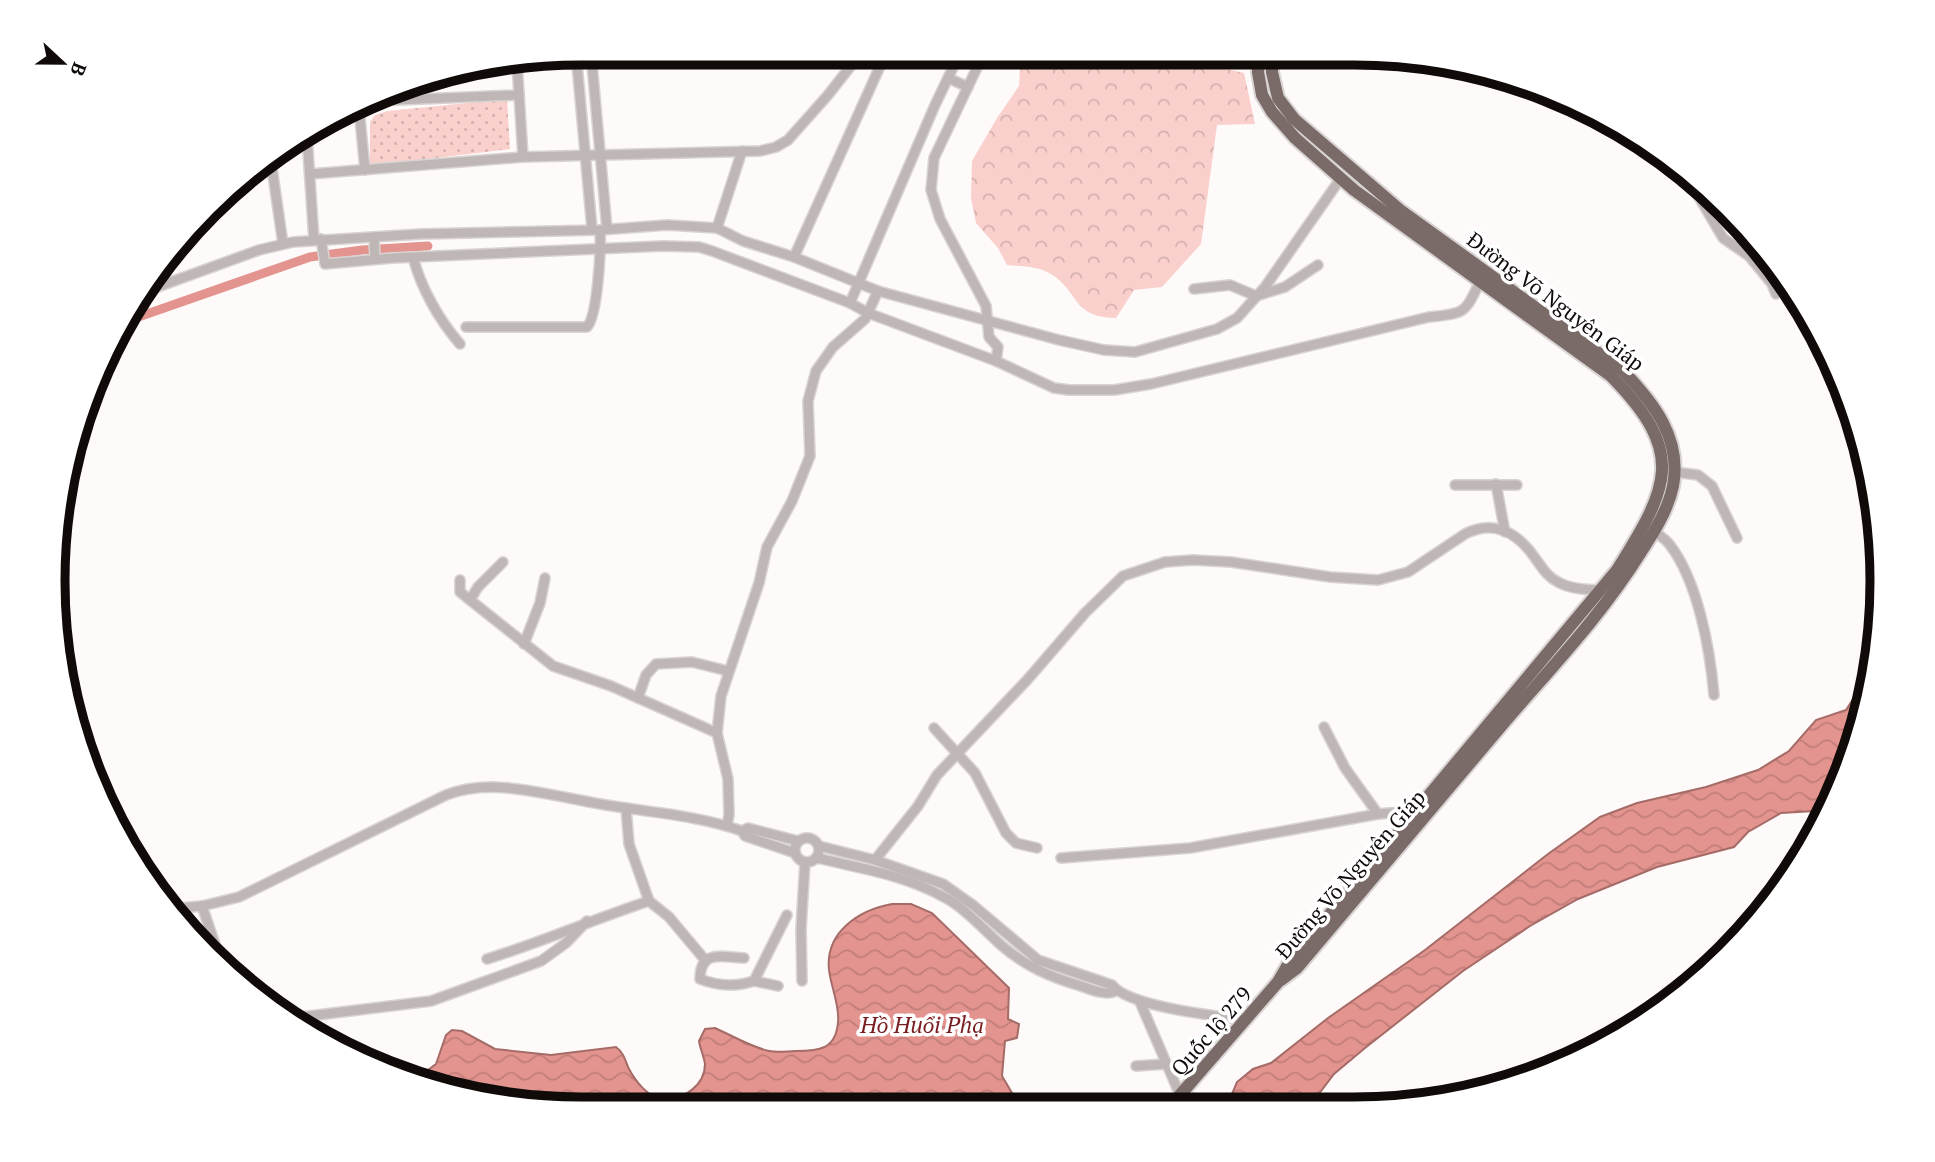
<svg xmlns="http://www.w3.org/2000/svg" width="1935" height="1162" font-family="'PT Serif',serif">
  <defs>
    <pattern id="grass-dots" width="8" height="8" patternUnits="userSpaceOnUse" patternTransform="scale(1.75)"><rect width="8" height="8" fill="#f9d0cc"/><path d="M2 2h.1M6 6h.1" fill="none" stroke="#d4b1ae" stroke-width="1.8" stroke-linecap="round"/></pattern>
    <pattern id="forest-crowns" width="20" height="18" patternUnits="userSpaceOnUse" patternTransform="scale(1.75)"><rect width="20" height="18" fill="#f9d0cc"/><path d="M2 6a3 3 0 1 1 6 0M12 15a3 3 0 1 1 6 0" fill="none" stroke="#d4b1ae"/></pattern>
    <pattern id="water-waves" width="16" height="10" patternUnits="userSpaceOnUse" patternTransform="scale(1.75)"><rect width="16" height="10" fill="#e3948f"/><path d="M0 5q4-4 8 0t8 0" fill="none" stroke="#c27e7a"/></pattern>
  </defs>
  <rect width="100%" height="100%" fill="#fefaf9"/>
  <path fill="url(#grass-dots)" d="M 507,99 L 510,149 L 370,166 L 370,122 L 375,115 L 388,111 Z"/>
  <path fill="url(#forest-crowns)" d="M 1021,53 L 1118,53 L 1184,59 L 1244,73 L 1255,124 L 1217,125 L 1201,244 L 1162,287 L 1134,290 L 1116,318 C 1068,317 1081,288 1045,271 C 1034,266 1019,266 1007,265 L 998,248 L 976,223 L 971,198 L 972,161 L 997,118 L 1019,86 Z"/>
  <g fill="url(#water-waves)" stroke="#a46b67" stroke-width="2">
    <path d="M 1855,696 L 1868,698 L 1842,784 L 1835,798 L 1815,811 L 1781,813 L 1748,832 L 1734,847 L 1657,867 L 1578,899 L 1530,926 L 1463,971 L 1365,1048 L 1334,1074 L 1318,1095 L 1296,1097 L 1272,1108 L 1226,1108 L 1237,1082 L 1253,1069 L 1271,1063 L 1328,1018 L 1425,950 L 1548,854 L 1600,817 L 1637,803 L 1706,787 L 1758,770 L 1789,751 L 1816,720 L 1846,710 Z"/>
    <path d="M 892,904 L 911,904 L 932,913 L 1009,988 L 1008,1019 L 1019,1024 L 1017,1038 L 1005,1041 L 1002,1076 L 1021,1108 L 546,1108 L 412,1082 L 436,1064 L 446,1035 L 452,1030 L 462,1031 L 495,1049 L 551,1055 L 616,1047 C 623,1052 625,1059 628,1067 C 637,1085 647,1094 665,1103 C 683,1097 705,1087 705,1064 C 704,1057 700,1048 699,1041 L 705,1029 L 715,1028 C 733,1036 751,1047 769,1051 C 778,1053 788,1051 796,1051 C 818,1051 836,1050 838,1022 C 840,1006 831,987 829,970 C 825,932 859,910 892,904 Z"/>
  </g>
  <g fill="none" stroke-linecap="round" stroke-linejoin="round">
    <path stroke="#e3948f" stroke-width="9" d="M 124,322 L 310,257 L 362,250 L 428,246"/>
    <defs>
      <g id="minor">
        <path d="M 576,53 L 592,229"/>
        <path d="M 591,53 L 607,229"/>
        <path d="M 984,53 L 934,158 L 931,190 L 940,219 L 986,306 L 989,337 L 998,347 L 996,361"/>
        <path d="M 1190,54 L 1190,53"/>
        <path d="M 517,63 L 523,157"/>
        <path d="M 948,78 L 968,87"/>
        <path d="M 373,101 L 519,95"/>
        <path d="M 359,108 L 365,170"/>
        <path d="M 307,136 L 314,240"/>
        <path d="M 272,168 L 283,244"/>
        <path d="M 1683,170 L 1723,238 L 1749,256 L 1772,284 L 1776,294"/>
        <path d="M 310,174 L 523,157 L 760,151 L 776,147 L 788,140 L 828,95 L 861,53"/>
        <path d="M 717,228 L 742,151"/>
        <path d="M 374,237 L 375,259"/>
        <path d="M 321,239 L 325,264 L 392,258 L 663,246 L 699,247 L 712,251 L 850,303 L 868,313 L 996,361 L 1054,388 L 1069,390 L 1114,390 L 1151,384 L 1429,317 C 1470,313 1464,312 1483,276"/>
        <path d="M 413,257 C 421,288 439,320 460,344"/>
        <path d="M 794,257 L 886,53"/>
        <path d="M 1194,289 L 1230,285 L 1256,296 L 1285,287 L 1318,265"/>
        <path d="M 138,294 L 259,250 L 293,242 L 421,234 L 600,230 L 667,225 L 717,228 L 743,241 L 794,257 L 878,291 L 1059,340 L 1104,350 L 1135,352 L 1217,329 L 1237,318 L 1265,287 L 1341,178"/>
        <path d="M 850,303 L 935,105 L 960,53"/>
        <path d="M 466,327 L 587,327 C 598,315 601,248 600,230"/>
        <path d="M 1674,472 L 1698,475 L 1712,486 L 1737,538"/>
        <path d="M 1496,484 L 1505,532"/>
        <path d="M 1455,485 L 1517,485"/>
        <path d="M 1649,528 C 1656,533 1665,538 1670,545 C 1698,582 1710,649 1714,695"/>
        <path d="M 460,580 L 460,592 L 553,666 L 611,686 L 717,733"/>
        <path d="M 470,600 L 478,587 L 503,562"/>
        <path d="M 524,644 L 540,603 L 545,578"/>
        <path d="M 638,698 L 646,675 L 656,664 L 692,662 L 728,671"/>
        <path d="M 1324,727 L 1345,768 L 1378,814"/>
        <path d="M 934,728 L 975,773 L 1006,833 L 1016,843 L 1037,848"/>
        <path d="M 626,808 L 629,844 L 649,901 L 669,917 L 705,960"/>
        <path d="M 727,825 L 729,815 L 728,779 L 717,733 L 721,696 L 759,583 L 767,547 L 792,501 L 810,456 L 808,401 L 816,371 L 833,347 L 865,319 L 878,291"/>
        <path d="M 742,831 L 745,836 L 795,853"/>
        <circle cx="807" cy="850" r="12"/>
        <path d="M 819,846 L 875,860 L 943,884 L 974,906 L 1038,960 L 1112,985 C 1129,1007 1217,1016 1247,1020"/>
        <path d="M 817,858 C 859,868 905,875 944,897 C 965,908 983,929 1001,945 C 1025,966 1050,977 1081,986 C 1092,990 1106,996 1116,991"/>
        <path d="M 1061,858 L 1190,848 L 1378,814 L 1415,811"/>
        <path d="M 875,860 L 918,806 L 937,775 L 1028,679 L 1085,613 L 1123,576 L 1165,562 L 1193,560 L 1231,562 L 1330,577 L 1378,580 L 1408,572 L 1465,534 C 1494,519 1518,533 1535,558 C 1542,567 1547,577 1558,582 C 1570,589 1587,590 1601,590"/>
        <path d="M 202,906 L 219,956"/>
        <path d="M 168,909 L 202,906 L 239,897 L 446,795 C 461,789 476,787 493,787 C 528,788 565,798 600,804 C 646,812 697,815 742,831 L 748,828 L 798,841"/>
        <path d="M 744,958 C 723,957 700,949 700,979 C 718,986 736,987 754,981 L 787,915"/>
        <path d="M 487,959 C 542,942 594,919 649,901"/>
        <path d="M 754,981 L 778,986"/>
        <path d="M 802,981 L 801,929 L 805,862"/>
        <path d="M 1140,1002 L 1180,1095"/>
        <path d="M 285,1019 L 431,1001 L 541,961 L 566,943 L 587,921"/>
        <path d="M 1136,1066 L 1166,1064"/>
      </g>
      <g id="highway">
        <path d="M 1272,53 L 1272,72 L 1278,98 L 1294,119 L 1400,210 L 1622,370 C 1653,402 1682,438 1673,486 C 1668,510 1654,532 1641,552 C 1602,615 1550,669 1502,725 C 1434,806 1366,887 1297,968 L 1281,980"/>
        <path d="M 1181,1108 L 1180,1095 L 1278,982 L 1289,963 L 1617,570 C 1669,487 1687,453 1611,376 L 1354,190 L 1295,138 L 1272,112 L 1262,95 L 1258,72 L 1260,53"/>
      </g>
    </defs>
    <use href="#minor" stroke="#d8d4d3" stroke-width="12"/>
    <use href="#highway" stroke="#d8d4d3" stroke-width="16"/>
    <use href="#minor" stroke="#bfb7b6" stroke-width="9"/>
    <use href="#highway" stroke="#7a6a68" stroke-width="12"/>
  </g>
  <g text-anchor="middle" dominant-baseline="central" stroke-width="7" stroke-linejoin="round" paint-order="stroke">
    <g font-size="21" fill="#100a09" stroke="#fff">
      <text transform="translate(1556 301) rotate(37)">Đường Võ Nguyên Giáp</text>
      <text transform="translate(1350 874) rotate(-49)">Đường Võ Nguyên Giáp</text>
      <text transform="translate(1211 1031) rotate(-49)">Quốc lộ 279</text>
    </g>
    <g font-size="23" font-style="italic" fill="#791d20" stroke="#fff">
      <text x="922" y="1024">Hồ Huổi Phạ</text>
    </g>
  </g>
  <path d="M0 0H1935V1162H0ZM581 65H1354A516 516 0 0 1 1870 581V581A516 516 0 0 1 1354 1097H581A516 516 0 0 1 65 581V581A516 516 0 0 1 581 65Z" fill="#fff" fill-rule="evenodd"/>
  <path fill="none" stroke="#100a09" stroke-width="9" d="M581 65H1354A516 516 0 0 1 1870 581V581A516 516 0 0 1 1354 1097H581A516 516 0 0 1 65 581V581A516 516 0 0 1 581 65Z"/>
  <g transform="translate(63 63) rotate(112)" stroke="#ffffff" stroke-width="5" paint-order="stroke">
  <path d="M0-5L12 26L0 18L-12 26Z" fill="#100a09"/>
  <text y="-10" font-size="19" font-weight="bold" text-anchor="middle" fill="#100a09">B</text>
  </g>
</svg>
